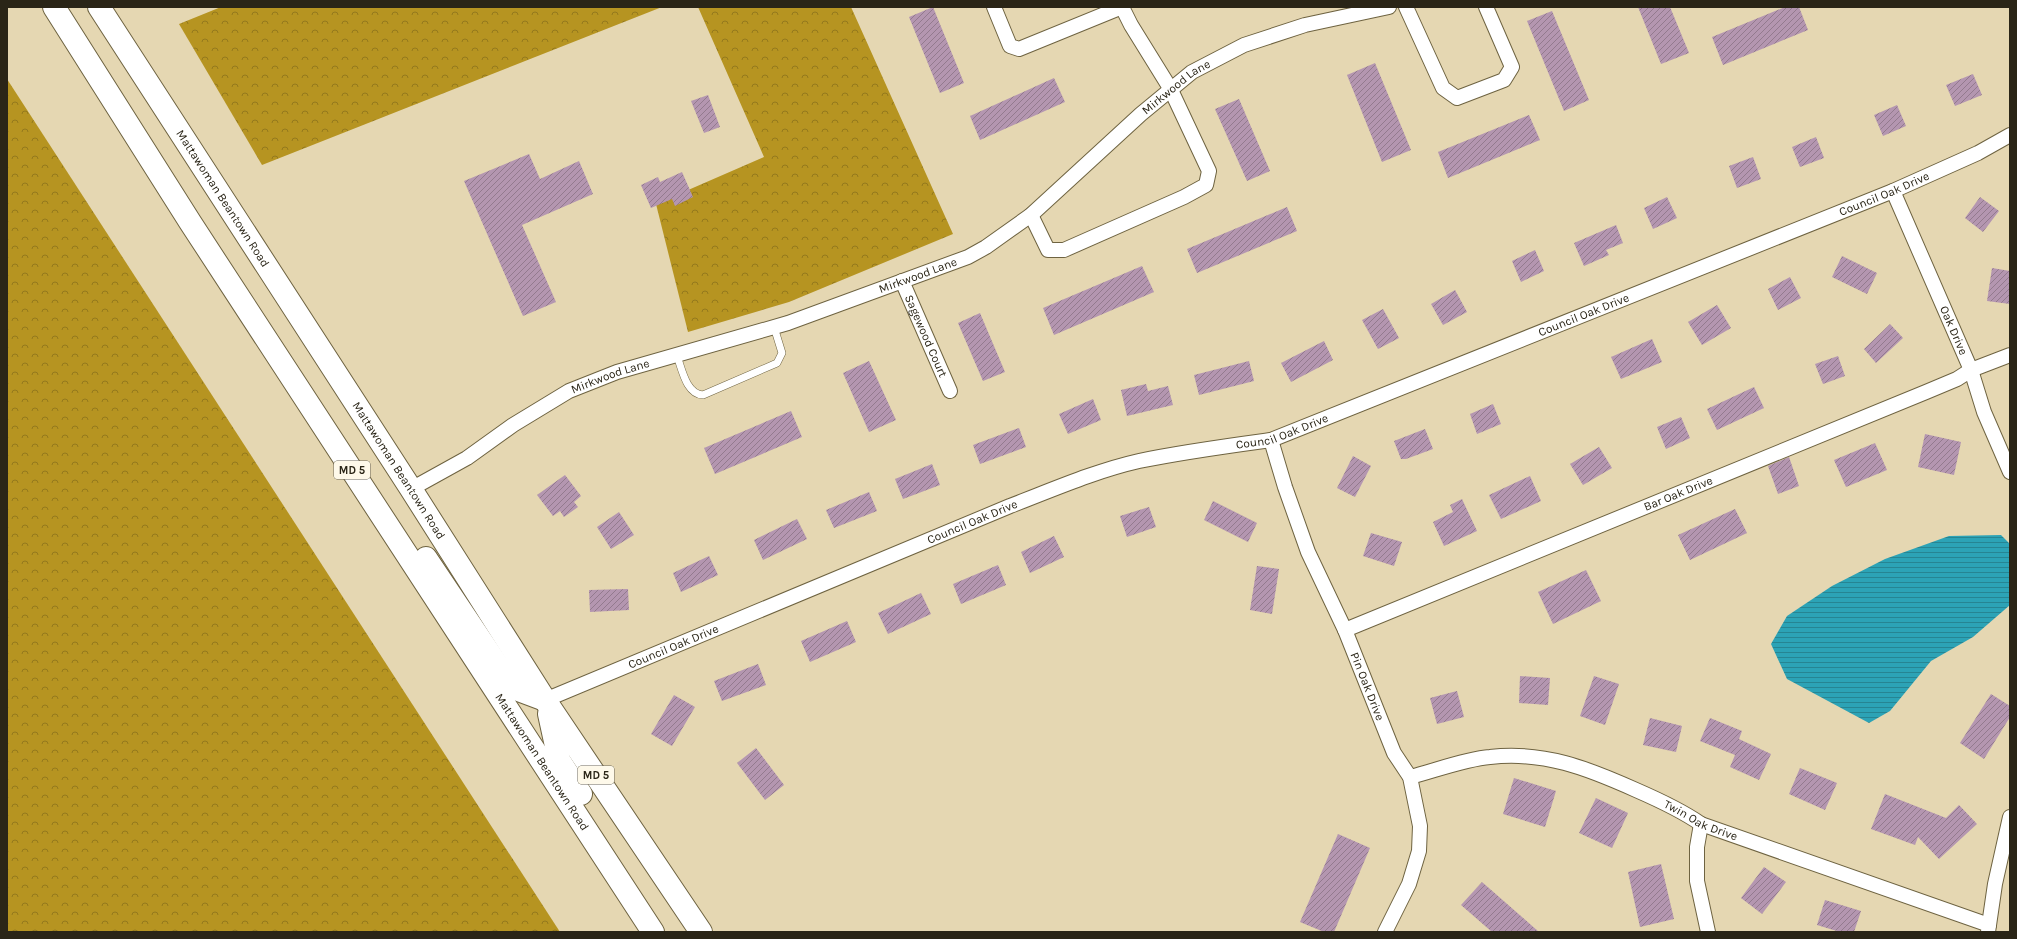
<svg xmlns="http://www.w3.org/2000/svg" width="2017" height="939" font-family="Karla,sans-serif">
  <defs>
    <pattern id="forest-crowns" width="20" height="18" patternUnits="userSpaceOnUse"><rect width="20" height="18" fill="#b69421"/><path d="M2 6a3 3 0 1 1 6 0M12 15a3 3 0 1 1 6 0" fill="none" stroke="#94791c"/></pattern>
    <pattern id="water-rules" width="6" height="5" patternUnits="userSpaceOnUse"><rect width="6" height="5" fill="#2ca3b6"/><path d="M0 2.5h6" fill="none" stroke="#268593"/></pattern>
    <pattern id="building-hatch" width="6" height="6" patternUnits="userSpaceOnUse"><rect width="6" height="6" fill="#b496b0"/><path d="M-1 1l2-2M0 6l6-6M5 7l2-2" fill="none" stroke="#937a8e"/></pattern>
  </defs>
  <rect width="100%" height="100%" fill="#e5d7b2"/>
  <g fill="url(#forest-crowns)">
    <path d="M 221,7 L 662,7 L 262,165 L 179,24 Z"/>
    <path d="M 698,7 L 851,7 L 953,234 L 789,302 L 688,332 L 656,204 L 764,157 Z"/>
    <path d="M 7,79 L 560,932 L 7,932 Z"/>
  </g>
  <path fill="url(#water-rules)" d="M 2001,535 L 2010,544 L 2010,605 L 1973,637 L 1931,661 L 1890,711 L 1869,723 L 1787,679 L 1771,644 L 1787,616 L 1832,586 L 1885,559 L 1949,536 Z"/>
  <g fill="url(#building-hatch)">
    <path d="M 933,7 L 964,83 L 940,93 L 909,17 Z"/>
    <path d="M 1638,7 L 1670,7 L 1689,53 L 1661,64 Z"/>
    <path d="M 1785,7 L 1799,7 L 1808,30 L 1723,65 L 1712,37 Z"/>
    <path d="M 1552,11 L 1589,100 L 1564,111 L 1527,21 Z"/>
    <path d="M 1375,63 L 1411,150 L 1382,162 L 1347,75 Z"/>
    <path d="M 1973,74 L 1982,95 L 1955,106 L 1946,85 Z"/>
    <path d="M 1054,78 L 1065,102 L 980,140 L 970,116 Z"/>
    <path d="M 708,95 L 720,127 L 704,133 L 691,101 Z"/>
    <path d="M 1239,99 L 1270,171 L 1247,181 L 1215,109 Z"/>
    <path d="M 1897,105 L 1906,126 L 1883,136 L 1874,115 Z"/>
    <path d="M 1529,115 L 1540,140 L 1448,178 L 1438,152 Z"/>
    <path d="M 1816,137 L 1824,158 L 1800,167 L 1792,147 Z"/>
    <path d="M 529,154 L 540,179 L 579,161 L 593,194 L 522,225 L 556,302 L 523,316 L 464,181 Z"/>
    <path d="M 1753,157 L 1761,179 L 1737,188 L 1729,166 Z"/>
    <path d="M 682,172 L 693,197 L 675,206 L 672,199 L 651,208 L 641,185 L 658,177 L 660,182 Z"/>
    <path d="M 1667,197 L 1677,218 L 1653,229 L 1644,208 Z"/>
    <path d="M 1980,197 L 1999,211 L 1983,232 L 1965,218 Z"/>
    <path d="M 1287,207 L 1297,231 L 1197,273 L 1187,249 Z"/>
    <path d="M 1616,225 L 1623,243 L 1606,250 L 1609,255 L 1584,266 L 1574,243 Z"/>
    <path d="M 1535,250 L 1544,271 L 1521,282 L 1512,261 Z"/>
    <path d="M 1842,256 L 1877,273 L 1867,294 L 1832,277 Z"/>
    <path d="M 1142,266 L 1154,292 L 1054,335 L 1043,308 Z"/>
    <path d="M 1992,268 L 2010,271 L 2010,304 L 1987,301 Z"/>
    <path d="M 1790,277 L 1801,298 L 1778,310 L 1768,289 Z"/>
    <path d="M 1455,290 L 1467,312 L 1443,325 L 1431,304 Z"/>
    <path d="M 1717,305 L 1731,328 L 1702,345 L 1688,322 Z"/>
    <path d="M 1383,309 L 1399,338 L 1378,349 L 1362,320 Z"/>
    <path d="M 980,313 L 1005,372 L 983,381 L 958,323 Z"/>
    <path d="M 1890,324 L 1903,338 L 1876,363 L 1864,349 Z"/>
    <path d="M 1652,339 L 1662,362 L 1621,379 L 1611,357 Z"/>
    <path d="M 1324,341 L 1333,360 L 1291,382 L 1281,363 Z"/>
    <path d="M 1838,356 L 1845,376 L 1823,384 L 1815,364 Z"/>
    <path d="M 869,361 L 896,420 L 869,432 L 843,373 Z"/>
    <path d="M 1249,361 L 1254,381 L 1199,395 L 1194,375 Z"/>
    <path d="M 1146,384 L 1148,391 L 1168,386 L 1173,405 L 1127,416 L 1121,390 Z"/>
    <path d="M 1754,387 L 1764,408 L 1717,430 L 1707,409 Z"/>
    <path d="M 1093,399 L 1101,420 L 1068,434 L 1059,414 Z"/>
    <path d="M 1493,404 L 1501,424 L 1477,434 L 1470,414 Z"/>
    <path d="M 791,411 L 802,437 L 715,474 L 704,448 Z"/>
    <path d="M 1681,417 L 1690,438 L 1666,449 L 1657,427 Z"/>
    <path d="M 1019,428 L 1026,447 L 980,464 L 973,445 Z"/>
    <path d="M 1425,429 L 1433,449 L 1406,459 L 1401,459 L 1394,441 Z"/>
    <path d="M 1925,434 L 1961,442 L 1954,475 L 1918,467 Z"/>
    <path d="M 1875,443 L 1887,470 L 1846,487 L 1834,460 Z"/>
    <path d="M 1599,447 L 1612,468 L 1583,485 L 1570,464 Z"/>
    <path d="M 1353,456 L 1371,466 L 1355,497 L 1337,488 Z"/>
    <path d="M 1789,457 L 1799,486 L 1778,494 L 1768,466 Z"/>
    <path d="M 932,464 L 940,485 L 903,499 L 895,479 Z"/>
    <path d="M 565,475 L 581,496 L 574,502 L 578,507 L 564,517 L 560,511 L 553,516 L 537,495 Z"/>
    <path d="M 1530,476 L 1541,501 L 1501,519 L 1489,495 Z"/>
    <path d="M 869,492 L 877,511 L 834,528 L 826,510 Z"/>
    <path d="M 1462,499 L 1477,531 L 1444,546 L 1433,522 L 1453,512 L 1450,505 Z"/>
    <path d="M 1213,501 L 1257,523 L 1248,542 L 1204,520 Z"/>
    <path d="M 1149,507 L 1156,527 L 1127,537 L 1120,516 Z"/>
    <path d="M 1735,509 L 1747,533 L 1690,560 L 1678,535 Z"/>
    <path d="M 619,512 L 634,535 L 611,549 L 597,527 Z"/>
    <path d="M 797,519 L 807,539 L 763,560 L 754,540 Z"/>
    <path d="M 1371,533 L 1402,542 L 1394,566 L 1363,556 Z"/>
    <path d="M 1054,536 L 1064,557 L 1030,573 L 1021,552 Z"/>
    <path d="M 709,556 L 718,575 L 681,592 L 673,573 Z"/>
    <path d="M 998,565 L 1006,585 L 961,604 L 953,584 Z"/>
    <path d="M 1257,566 L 1279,569 L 1272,614 L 1250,610 Z"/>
    <path d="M 1586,570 L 1601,601 L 1553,624 L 1538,592 Z"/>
    <path d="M 628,589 L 629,610 L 590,612 L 589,590 Z"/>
    <path d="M 921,593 L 931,614 L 888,634 L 878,613 Z"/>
    <path d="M 847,621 L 856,642 L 810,662 L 801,641 Z"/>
    <path d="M 758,664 L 766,685 L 722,701 L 714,681 Z"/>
    <path d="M 1520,676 L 1550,678 L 1548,705 L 1519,703 Z"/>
    <path d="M 1594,676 L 1619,684 L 1605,725 L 1580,716 Z"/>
    <path d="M 1457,691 L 1464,717 L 1437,724 L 1430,698 Z"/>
    <path d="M 1991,694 L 2010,706 L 2010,717 L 1984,759 L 1960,743 Z"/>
    <path d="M 674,695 L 695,707 L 672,746 L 651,734 Z"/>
    <path d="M 1650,718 L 1682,726 L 1676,752 L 1643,745 Z"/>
    <path d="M 1710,718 L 1742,731 L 1739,739 L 1771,754 L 1759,780 L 1730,767 L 1735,755 L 1700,741 Z"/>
    <path d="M 756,748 L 784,785 L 765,800 L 737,763 Z"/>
    <path d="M 1800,768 L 1837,783 L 1825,810 L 1789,794 Z"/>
    <path d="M 1514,778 L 1556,791 L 1545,827 L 1503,814 Z"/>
    <path d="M 1885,794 L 1946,818 L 1959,805 L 1977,824 L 1939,859 L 1918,837 L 1915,845 L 1871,829 Z"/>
    <path d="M 1596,798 L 1628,813 L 1612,848 L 1579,833 Z"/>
    <path d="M 1338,834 L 1370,848 L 1334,932 L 1324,932 L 1300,922 Z"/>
    <path d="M 1661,864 L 1674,919 L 1640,927 L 1628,872 Z"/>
    <path d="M 1764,867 L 1786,882 L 1762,914 L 1741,898 Z"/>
    <path d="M 1482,882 L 1539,932 L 1492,932 L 1461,905 Z"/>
    <path d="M 1825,900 L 1861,911 L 1854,932 L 1840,932 L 1817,925 Z"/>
  </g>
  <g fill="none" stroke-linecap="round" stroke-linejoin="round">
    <defs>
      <path id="service" d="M 677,356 C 682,369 686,394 703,395 L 777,363 L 782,353 L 774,327"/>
      <g id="minor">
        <path d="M 994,7 L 1010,46 L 1019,49 L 1122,7"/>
        <path d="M 1406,7 L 1443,88 L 1457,98 L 1504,80 L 1512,67 L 1486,7"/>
        <path id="s1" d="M 1893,191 L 1971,370 L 1984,412 L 2010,472"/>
        <path d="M 1031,215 L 1048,250 L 1064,250 L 1184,197 L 1206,185 L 1209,171 L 1170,88 L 1131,25 L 1122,7"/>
        <path id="s2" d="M 902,281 L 950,391"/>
        <path id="s3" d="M 1271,440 L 1285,487 L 1308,552 L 1345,630 L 1394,753 L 1410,777 L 1420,826 L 1419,851 L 1409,884 L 1385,932"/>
        <path id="s4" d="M 411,489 L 467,458 L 513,425 L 569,391 L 617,372 L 788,323 L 968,257 L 986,247 L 1031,215 L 1141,114 L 1192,72 L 1244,45 L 1305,25 L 1389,7"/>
        <path id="s5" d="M 1345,630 L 1926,392 L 1957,379 L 1971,370 L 2010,355"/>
        <path id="s6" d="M 545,700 L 1010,506 C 1052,490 1095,471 1139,461 C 1182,452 1227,446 1271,440 L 1893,191 L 1978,153 L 2010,135"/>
        <path id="s7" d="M 1410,777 C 1434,771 1465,759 1490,757 C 1544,751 1587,768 1636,790 C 1659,800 1681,810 1701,824 L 1989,925"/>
        <path d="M 1701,824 L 1697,847 L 1697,881 L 1708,932"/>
        <path d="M 1988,932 L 1995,884 L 2010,817"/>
      </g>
      <g id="trunk">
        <path id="s8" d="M 54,7 L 190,222 L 653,932"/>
        <path id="s9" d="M 99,7 L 411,489 L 545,700 L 701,932"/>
        <path d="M 426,558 L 513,688 L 545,700"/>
        <path d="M 549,714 L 559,760 L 581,794"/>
      </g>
    </defs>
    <use href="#service" stroke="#6e6341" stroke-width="8"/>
    <use href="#minor" stroke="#6e6341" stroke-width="16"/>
    <use href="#trunk" stroke="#6e6341" stroke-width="24"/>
    <use href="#service" stroke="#fff" stroke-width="7"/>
    <use href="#minor" stroke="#fff" stroke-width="14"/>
    <use href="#trunk" stroke="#fff" stroke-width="22"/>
  </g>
  <g text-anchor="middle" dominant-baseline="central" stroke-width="4" stroke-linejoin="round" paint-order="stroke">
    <g fill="#fef9ea" stroke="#6a6556" stroke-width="1">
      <rect x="334" y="461" width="36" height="18" rx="3"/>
      <rect x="578" y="766" width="36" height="18" rx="3"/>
    </g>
    <g font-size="11" font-weight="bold" fill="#2a2517">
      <text x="352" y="470">MD 5</text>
      <text x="596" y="775">MD 5</text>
    </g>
    <g font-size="12" fill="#2a2517" stroke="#fef9ea">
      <text stroke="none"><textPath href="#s4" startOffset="877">Mirkwood Lane</textPath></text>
      <text stroke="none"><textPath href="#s6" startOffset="1435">Council Oak Drive</textPath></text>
      <text stroke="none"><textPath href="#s9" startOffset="228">Mattawoman Beantown Road</textPath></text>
      <text stroke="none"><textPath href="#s4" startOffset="554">Mirkwood Lane</textPath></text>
      <text stroke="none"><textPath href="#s6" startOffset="1111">Council Oak Drive</textPath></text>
      <text stroke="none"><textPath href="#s1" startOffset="152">Oak Drive</textPath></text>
      <text stroke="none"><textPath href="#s2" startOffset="60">Sagewood Court</textPath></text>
      <text stroke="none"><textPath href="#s4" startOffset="230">Mirkwood Lane</textPath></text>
      <text stroke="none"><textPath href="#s6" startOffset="787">Council Oak Drive</textPath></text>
      <text stroke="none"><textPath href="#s9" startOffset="552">Mattawoman Beantown Road</textPath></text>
      <text stroke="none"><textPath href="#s5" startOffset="360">Bar Oak Drive</textPath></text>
      <text stroke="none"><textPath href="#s6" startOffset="463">Council Oak Drive</textPath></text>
      <text stroke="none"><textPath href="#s6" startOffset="139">Council Oak Drive</textPath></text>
      <text stroke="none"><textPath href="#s3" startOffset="265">Pin Oak Drive</textPath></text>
      <text stroke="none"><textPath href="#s8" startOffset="899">Mattawoman Beantown Road</textPath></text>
      <text stroke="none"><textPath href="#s7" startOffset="306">Twin Oak Drive</textPath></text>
    </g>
  </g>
  <rect width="2017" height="939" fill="none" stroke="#2a2517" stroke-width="16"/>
</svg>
